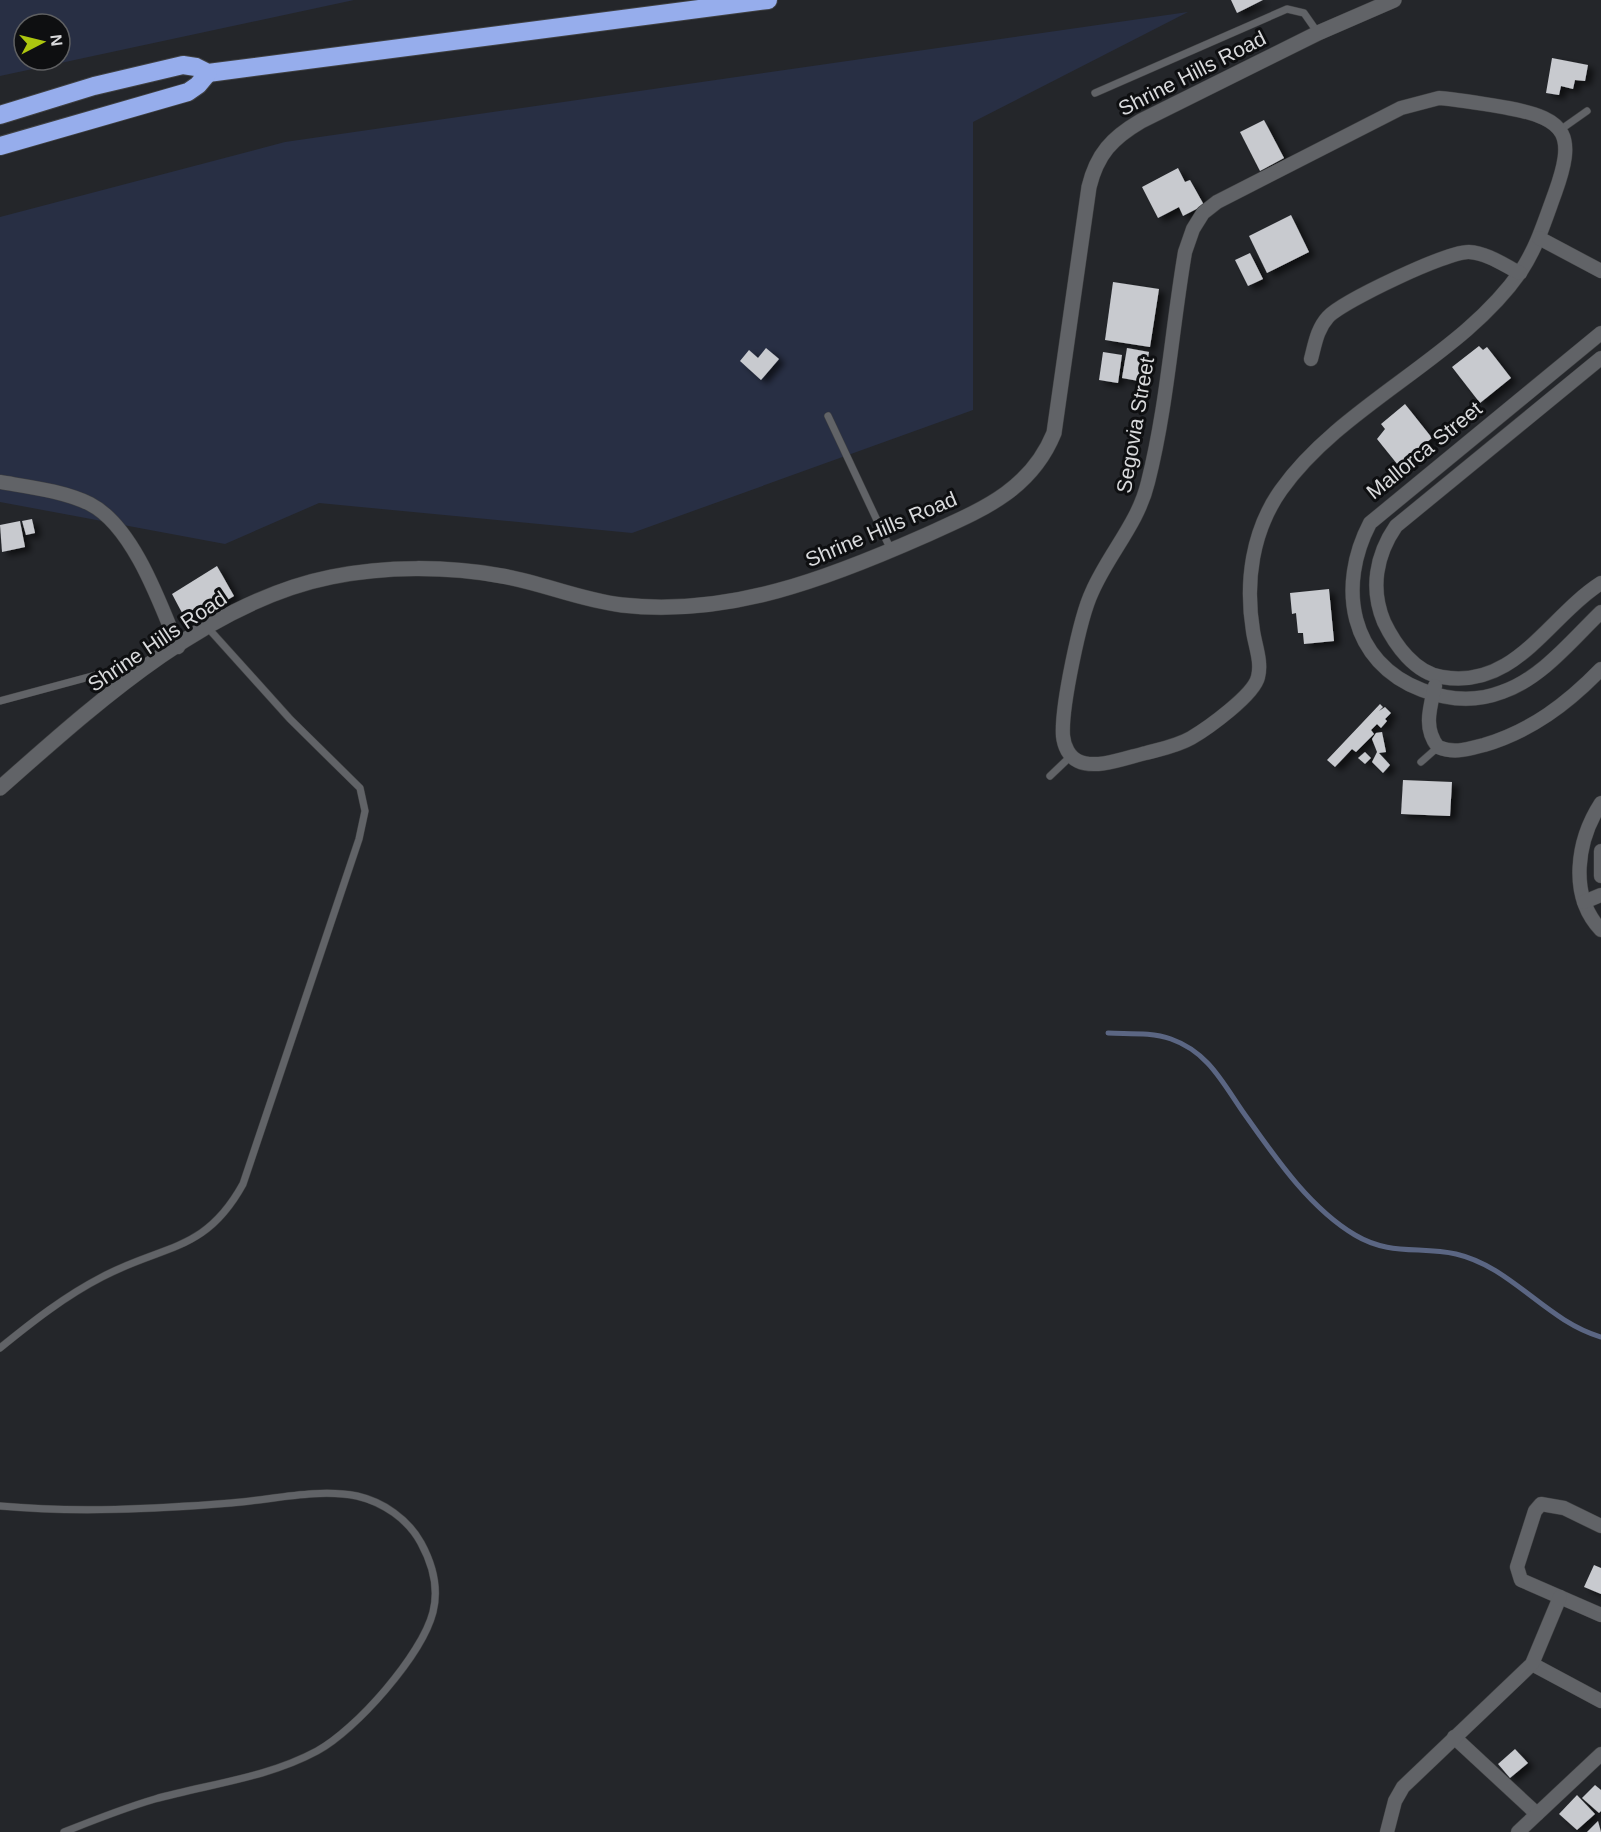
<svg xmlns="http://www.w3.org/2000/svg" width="1601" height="1832" font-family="Arial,sans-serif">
  <defs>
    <filter id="shadow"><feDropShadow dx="6" dy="4" stdDeviation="3" flood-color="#0009"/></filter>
  </defs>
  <rect width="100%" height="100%" fill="#24262a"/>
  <g fill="#282f44" fill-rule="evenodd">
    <path d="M 0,0 L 354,0 L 0,76 ZM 24,24 L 60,24 L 60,60 L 24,60 Z"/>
    <path d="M 1188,12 L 973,122 L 973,410 L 632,533 L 319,503 L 225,544 L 0,502 L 0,217 L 285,142 Z"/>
  </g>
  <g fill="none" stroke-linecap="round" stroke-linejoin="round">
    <path stroke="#5b6683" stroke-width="5" d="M 1108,1033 C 1128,1034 1151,1032 1171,1039 C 1211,1053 1225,1088 1248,1119 C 1277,1160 1311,1209 1355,1235 C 1390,1256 1420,1246 1456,1254 C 1512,1267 1546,1321 1601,1337"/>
  </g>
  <g fill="#c8cacf" filter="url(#shadow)">
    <path d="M 1231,0 L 1263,0 L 1237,13 Z"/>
    <path d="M 1552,58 L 1588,65 L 1585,81 L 1575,80 L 1573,89 L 1561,86 L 1559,95 L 1546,93 Z"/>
    <path d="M 1264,120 L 1284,158 L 1260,171 L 1240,132 Z"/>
    <path d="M 1178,168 L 1185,182 L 1190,180 L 1204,205 L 1183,216 L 1179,207 L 1158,218 L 1142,187 Z"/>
    <path d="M 1291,215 L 1309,252 L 1267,273 L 1249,236 Z"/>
    <path d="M 1250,253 L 1263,279 L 1248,286 L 1235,260 Z"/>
    <path d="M 1113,282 L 1159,289 L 1150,347 L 1105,340 Z"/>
    <path d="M 1479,346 L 1483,350 L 1487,347 L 1511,378 L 1480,403 L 1452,367 Z"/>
    <path d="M 766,348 L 779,359 L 761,380 L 740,361 L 749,350 L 758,358 Z"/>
    <path d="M 1127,348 L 1149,352 L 1144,382 L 1122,378 Z"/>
    <path d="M 1103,352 L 1122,355 L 1118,383 L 1099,380 Z"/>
    <path d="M 1405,404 L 1432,438 L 1398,465 L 1377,439 L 1385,429 L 1381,424 Z"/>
    <path d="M 32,519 L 35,533 L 26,535 L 22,521 Z"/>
    <path d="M 20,521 L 25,547 L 2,552 L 0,525 Z"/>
    <path d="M 217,566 L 234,596 L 188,624 L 172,594 Z"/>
    <path d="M 1329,589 L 1334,641 L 1304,644 L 1303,633 L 1298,633 L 1296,613 L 1292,614 L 1290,593 Z"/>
    <path d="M 1380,704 L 1383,707 L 1379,711 L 1385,707 L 1391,713 L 1385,719 L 1387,721 L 1381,728 L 1377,724 L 1371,730 L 1374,734 L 1356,752 L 1352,749 L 1335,767 L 1327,760 Z"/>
    <path d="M 1382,732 L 1386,752 L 1379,753 L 1390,765 L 1383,773 L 1372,762 L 1377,752 L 1372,739 L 1376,733 Z"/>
    <path d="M 1365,752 L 1371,758 L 1365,764 L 1358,758 Z"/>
    <path d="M 1403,780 L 1452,782 L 1450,816 L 1401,814 Z"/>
    <path d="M 1594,1565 L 1601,1568 L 1601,1594 L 1584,1587 Z"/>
    <path d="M 1515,1749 L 1528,1763 L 1510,1778 L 1498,1764 Z"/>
    <path d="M 1595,1785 L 1601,1790 L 1601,1811 L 1599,1813 L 1582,1798 Z"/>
    <path d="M 1577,1795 L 1595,1814 L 1577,1830 L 1559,1814 Z"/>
    <path d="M 1598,1821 L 1601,1832 L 1587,1832 Z"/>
  </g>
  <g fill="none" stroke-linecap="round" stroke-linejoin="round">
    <defs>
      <g id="lane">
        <path d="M 1095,93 L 1287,9 L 1304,13 L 1318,33"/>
        <path d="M 1560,130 L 1587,111"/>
        <path d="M 828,416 L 891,550"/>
        <path d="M 0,701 L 100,674 L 125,681"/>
        <path d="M 1421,762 L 1438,747"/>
        <path d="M 1050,776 L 1071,756"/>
        <path d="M 0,1348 C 32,1322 65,1296 102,1277 C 164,1244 205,1253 243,1184 L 359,839 L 365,811 L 360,788 L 290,719 L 208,628"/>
        <path d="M 0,1506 C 77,1513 154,1509 231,1503 C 271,1500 317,1488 357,1496 C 383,1502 408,1519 421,1543 C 433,1565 439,1588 433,1612 C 422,1655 356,1730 317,1751 C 267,1778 209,1784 155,1799 C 124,1808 94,1820 64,1832"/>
      </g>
      <g id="street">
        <path d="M 1439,98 C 1463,100 1485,104 1508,108 C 1569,119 1575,137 1555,193 C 1545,220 1537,247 1521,271 C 1462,357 1342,404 1281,490 C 1252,531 1245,582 1253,631 C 1255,645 1262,662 1258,677 C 1254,695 1208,728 1191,738 C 1177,746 1161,749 1146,753 C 1128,757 1096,770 1078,761 C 1069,757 1064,746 1063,736 C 1061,708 1080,617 1092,592 C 1109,553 1138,524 1148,482 C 1167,407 1172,328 1185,252 L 1193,229 L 1203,213 L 1217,202 L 1401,108 Z"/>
        <path d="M 1539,238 L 1601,271"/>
        <path d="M 1601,333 L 1370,523 C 1337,586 1349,662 1422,690 C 1448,700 1476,702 1502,692 C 1541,679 1572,640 1601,612"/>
        <path d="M 1601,358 L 1396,526 C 1376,555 1370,589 1384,622 C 1395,645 1415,673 1442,677 C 1515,690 1548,617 1601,583"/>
        <path d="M 1311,359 C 1315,344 1317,329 1328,317 C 1343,301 1448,251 1469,252 C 1487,253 1504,265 1520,273"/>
        <path d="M 0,482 C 29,487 64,491 90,504 C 133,526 160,603 178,647"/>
        <path d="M 1435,686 C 1430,708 1423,728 1438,747 C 1454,754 1468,749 1484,745 C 1531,731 1567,704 1601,669"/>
        <path d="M 1601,803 C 1577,840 1568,895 1601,930"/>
        <path d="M 1601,851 L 1601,876"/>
        <path d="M 1584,902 L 1601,895"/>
        <path d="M 1601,1526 L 1564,1508 L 1541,1504 L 1535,1511 L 1517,1567 L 1521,1580 L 1601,1615"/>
        <path d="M 1532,1664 L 1601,1701"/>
        <path d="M 1454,1737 L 1537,1814"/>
        <path d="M 1387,1832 L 1395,1801 L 1403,1787 L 1532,1664 L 1560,1597"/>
        <path d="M 1518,1832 L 1601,1754"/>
      </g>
      <path id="secondary" d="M 0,788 C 93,706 206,602 331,577 C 385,566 447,566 502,576 C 543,583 580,600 622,605 C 729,617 829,578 924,536 C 979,511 1030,492 1054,433 L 1089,187 C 1097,154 1112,138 1141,121 L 1318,33 L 1394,0"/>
      <g id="highway">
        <path d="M 0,115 L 94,86 L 183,65 L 196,67 L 208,73 L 768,0"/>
        <path d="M 0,146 L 188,92 L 198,85 L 208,73"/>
      </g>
    </defs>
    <use href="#lane" stroke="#3f4042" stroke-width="8"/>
    <use href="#street" stroke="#3f4042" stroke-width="15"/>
    <use href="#secondary" stroke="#3f4042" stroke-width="16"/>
    <use href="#highway" stroke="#3f4042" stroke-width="20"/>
    <use href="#lane" stroke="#616367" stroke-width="7"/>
    <use href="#street" stroke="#616367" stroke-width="14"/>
    <use href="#secondary" stroke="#616367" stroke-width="15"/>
    <use href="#highway" stroke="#96adec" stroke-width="18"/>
  </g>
  <g text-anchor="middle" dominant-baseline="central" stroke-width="6" stroke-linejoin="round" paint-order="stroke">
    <g font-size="21" fill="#d9dadc" stroke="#0e0f11">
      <text transform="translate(1192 73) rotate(-27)">Shrine Hills Road</text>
      <text transform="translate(1135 425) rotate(-80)">Segovia Street</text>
      <text transform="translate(1424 450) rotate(-39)">Mallorca Street</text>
      <text transform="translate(881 529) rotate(-23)">Shrine Hills Road</text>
      <text transform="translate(157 641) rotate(-34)">Shrine Hills Road</text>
    </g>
  </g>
  <g transform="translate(42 42) rotate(83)"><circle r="28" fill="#0e0f11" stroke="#5f6062" stroke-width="1.5"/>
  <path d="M0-4.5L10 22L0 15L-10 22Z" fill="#adc60f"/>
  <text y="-9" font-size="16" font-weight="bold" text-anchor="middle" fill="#d9dadc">N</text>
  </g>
</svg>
